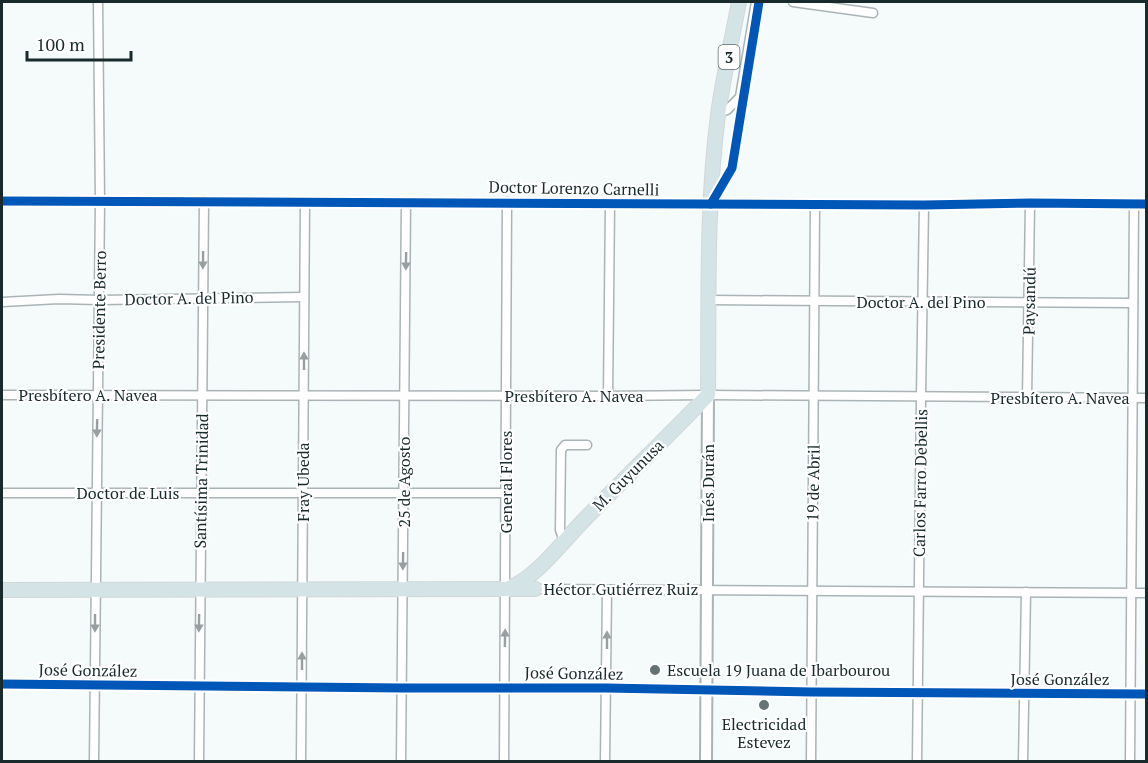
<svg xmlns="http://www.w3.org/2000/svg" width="1148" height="763" font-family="'PT Serif',serif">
  <rect width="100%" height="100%" fill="#f5fafb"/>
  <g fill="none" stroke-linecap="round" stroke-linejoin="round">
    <defs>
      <g id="minor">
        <path d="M 793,2 L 873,13"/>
        <path d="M 718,113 L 727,110 L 740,97 L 756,2"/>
        <path d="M 2,201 L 924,205 L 1030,203 L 1146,204"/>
        <path d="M 709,300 L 1133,303"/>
        <path d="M 2,302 L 59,299 L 99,300 L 304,297"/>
        <path d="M 2,395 L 608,396 L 708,395 L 1146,398"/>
        <path d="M 608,396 L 610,204"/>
        <path d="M 1027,398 L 1030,203"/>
        <path d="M 2,493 L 506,493"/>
        <path d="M 564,541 L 560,530 L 561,450 L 565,445 L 587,445"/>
        <path d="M 535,589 L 1146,593"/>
        <path d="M 2,684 L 402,688 L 606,688 L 812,692 L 1146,694"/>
        <path d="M 94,762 L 100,202 L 98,2"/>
        <path d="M 199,762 L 204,201"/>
        <path d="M 301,762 L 305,202"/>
        <path d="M 401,762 L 406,202"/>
        <path d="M 504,762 L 507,202"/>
        <path d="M 605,762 L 607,590"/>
        <path d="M 811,762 L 815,205"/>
        <path d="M 917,762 L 921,397 L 924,205"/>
        <path d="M 1023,762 L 1026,592"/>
        <path d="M 1130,762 L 1134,204"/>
      </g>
      <path id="tertiary" d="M 706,762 L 708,395"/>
      <g id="trunk">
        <path d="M 506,589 C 534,581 563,541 584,520 C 625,478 667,437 708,395 C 709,302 706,207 718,115 C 723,77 732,39 739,2"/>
        <path d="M 2,590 L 535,589"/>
      </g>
    </defs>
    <use href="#minor" stroke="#aab4b6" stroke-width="11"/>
    <use href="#tertiary" stroke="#aab4b6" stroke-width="14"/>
    <use href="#trunk" stroke="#d2d7d8" stroke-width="16"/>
    <use href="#minor" stroke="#fefefe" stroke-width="8"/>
    <use href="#tertiary" stroke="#fefefe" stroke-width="10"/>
    <use href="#trunk" stroke="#d4e3e6" stroke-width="14"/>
    <defs>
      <g id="cycleway">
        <path d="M 2,201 L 924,205 L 1030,203 L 1146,204"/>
        <path d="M 711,204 L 732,168 L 759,2"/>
        <path d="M 2,684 L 402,688 L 606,688 L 812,692 L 1146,694"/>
      </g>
    </defs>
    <use href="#cycleway" stroke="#fff" stroke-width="13"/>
    <use href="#cycleway" stroke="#0057b8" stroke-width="9"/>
  </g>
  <defs><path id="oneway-solid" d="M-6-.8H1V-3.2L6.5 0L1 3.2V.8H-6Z" transform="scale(1.5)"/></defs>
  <g fill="#979fa0">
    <use href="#oneway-solid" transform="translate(203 260) rotate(91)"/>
    <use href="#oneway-solid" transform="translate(406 261) rotate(91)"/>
    <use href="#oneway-solid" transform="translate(304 361) rotate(-90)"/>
    <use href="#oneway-solid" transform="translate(97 428) rotate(91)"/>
    <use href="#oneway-solid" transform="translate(403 561) rotate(91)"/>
    <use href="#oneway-solid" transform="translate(95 623) rotate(90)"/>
    <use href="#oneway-solid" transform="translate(199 623) rotate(91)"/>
    <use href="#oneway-solid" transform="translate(505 638) rotate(-89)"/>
    <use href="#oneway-solid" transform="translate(607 640) rotate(-90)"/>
    <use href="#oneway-solid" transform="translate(302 661) rotate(-90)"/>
  </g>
  <g fill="#667375" stroke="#fff" stroke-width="2">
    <circle cx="655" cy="670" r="6"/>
    <circle cx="764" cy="705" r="6"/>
  </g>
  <g text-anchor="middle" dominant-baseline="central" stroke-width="4.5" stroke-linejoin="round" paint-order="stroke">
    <rect fill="#fff" stroke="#5e6a6c" stroke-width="1.5" x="718.5" y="45" width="21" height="24" rx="4.5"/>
    <g font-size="15" font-weight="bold" fill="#192a2d">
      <text x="729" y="57">3</text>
    </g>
    <g font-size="16" fill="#192a2d" stroke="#fff">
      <text transform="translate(574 188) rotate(1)">Doctor Lorenzo Carnelli</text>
      <text transform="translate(189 298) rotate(-1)">Doctor A. del Pino</text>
      <text transform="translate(1029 301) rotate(-89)">Paysandú</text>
      <text x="921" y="302">Doctor A. del Pino</text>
      <text transform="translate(99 310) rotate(-89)">Presidente Berro</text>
      <text x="88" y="395">Presbítero A. Navea</text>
      <text x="574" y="396">Presbítero A. Navea</text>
      <text x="1060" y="398">Presbítero A. Navea</text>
      <text transform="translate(628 475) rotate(-45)">M. Guyunusa</text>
      <text transform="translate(201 481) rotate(-89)">Santísima Trinidad</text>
      <text transform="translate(303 482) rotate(-90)">Fray Ubeda</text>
      <text transform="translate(404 482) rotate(-90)">25 de Agosto</text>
      <text transform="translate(506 482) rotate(-90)">General Flores</text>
      <text transform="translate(708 483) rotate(-90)">Inés Durán</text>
      <text transform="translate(813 483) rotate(-89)">19 de Abril</text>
      <text transform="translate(920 483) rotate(-89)">Carlos Farro Debellis</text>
      <text x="128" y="493">Doctor de Luis</text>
      <text x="621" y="589">Héctor Gutiérrez Ruiz</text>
      <text transform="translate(88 670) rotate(1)">José González</text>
      <text transform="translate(574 673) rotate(1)">José González</text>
      <text x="1060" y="679">José González</text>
    </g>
    <g font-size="16" fill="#192a2d" stroke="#fff" text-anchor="start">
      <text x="667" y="670">Escuela 19 Juana de Ibarbourou</text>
      <text x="764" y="724" text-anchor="middle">Electricidad<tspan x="764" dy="18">Estevez</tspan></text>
    </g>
  </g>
  <rect width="1148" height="763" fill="none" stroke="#192a2d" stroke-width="6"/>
  <path d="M27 51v9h104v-9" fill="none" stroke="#192a2d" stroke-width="3"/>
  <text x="36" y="51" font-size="18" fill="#192a2d" stroke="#ffffff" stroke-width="4.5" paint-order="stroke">100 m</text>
</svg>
